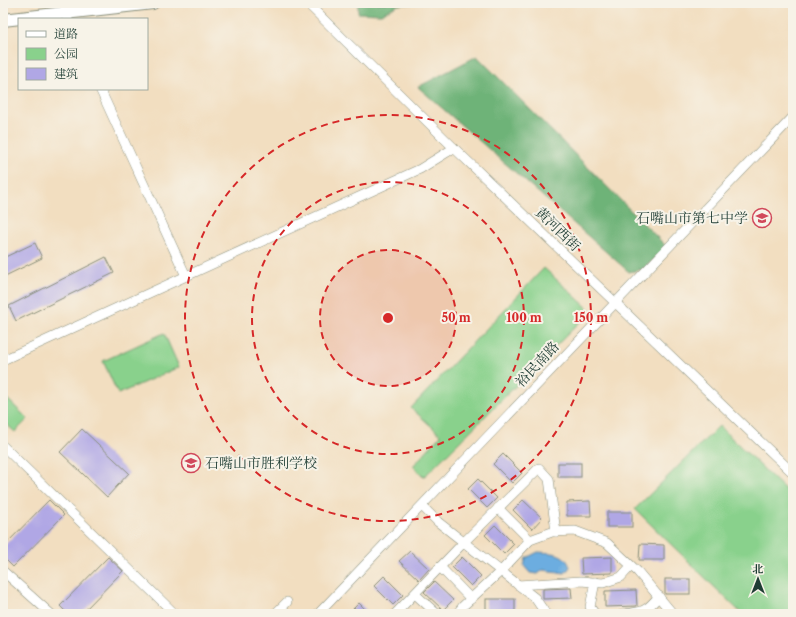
<svg xmlns="http://www.w3.org/2000/svg" width="796" height="617" font-family="'Libre Caslon Text','Noto Serif SC',serif">
  <rect width="100%" height="100%" fill="#f7f3e8"/>
  <filter id="ink" filterUnits="userSpaceOnUse"><feTurbulence type="fractalNoise" baseFrequency=".025" numOctaves="2"/><feDisplacementMap in="SourceGraphic" scale="8" xChannelSelector="R" yChannelSelector="G"/><feConvolveMatrix kernelMatrix="1 2 1 2 8 2 1 2 1" color-interpolation-filters="sRGB"/></filter>
  <filter id="wash" filterUnits="userSpaceOnUse"><feTurbulence type="fractalNoise" baseFrequency=".012" numOctaves="4" result="noise"/><feDisplacementMap in="SourceGraphic" scale="16" xChannelSelector="R" yChannelSelector="G"/><feGaussianBlur stdDeviation="0.9" result="paint"/><feColorMatrix in="noise" values="0 0 0 0 0 0 0 0 0 0 0 0 0 0 0 0 0 1.4 0 .05"/><feComposite in="paint" operator="in"/></filter>
  <g filter="url(#wash)">
    <rect width="100%" height="100%" fill="#f2dec0"/>
    <g fill="#89d18c" stroke="#548760">
      <path d="M 544,268 L 591,311 L 424,477 L 413,466 L 441,435 L 411,408 Z"/>
      <path d="M 164,333 L 179,367 L 118,394 L 103,361 Z"/>
      <path d="M 3,395 L 28,419 L 15,432 L 3,421 Z"/>
      <path d="M 719,426 L 793,497 L 793,614 L 742,614 L 635,509 Z"/>
    </g>
    <g fill="#6eb378" stroke="#467856">
      <path d="M 358,3 L 417,3 L 398,5 L 381,14 L 358,13 Z"/>
      <path d="M 477,56 L 667,247 L 644,269 L 629,272 L 418,87 Z"/>
    </g>
    <path fill="#6cade0" stroke="#46758a" d="M 538,552 C 552,553 565,552 570,567 L 565,573 L 543,570 L 538,574 L 530,573 L 524,566 L 526,558 Z"/>
    <g id="blocks">
      <g fill="#b0a7e5">
        <path d="M 35,243 L 42,258 L 3,277 L 3,258 Z"/>
        <path d="M 106,257 L 114,273 L 16,321 L 9,306 Z"/>
        <path d="M 82,429 L 129,473 L 107,497 L 60,452 Z"/>
        <path d="M 503,454 L 522,473 L 512,483 L 493,464 Z"/>
        <rect x="558" y="463" width="23" height="14"/>
        <path d="M 478,479 L 497,498 L 487,508 L 468,489 Z"/>
        <path d="M 49,500 L 64,515 L 13,567 L 3,557 L 3,547 Z"/>
        <path d="M 523,500 L 542,518 L 532,529 L 513,510 Z"/>
        <path d="M 590,501 L 591,516 L 567,516 L 567,502 Z"/>
        <rect x="607" y="512" width="25" height="15"/>
        <path d="M 495,525 L 514,544 L 504,554 L 485,535 Z"/>
        <path d="M 640,544 L 664,545 L 664,560 L 639,560 Z"/>
        <path d="M 410,551 L 429,569 L 419,580 L 399,561 Z"/>
        <path d="M 108,557 L 123,571 L 81,614 L 68,614 L 60,606 Z"/>
        <path d="M 462,557 L 481,576 L 471,586 L 452,567 Z"/>
        <path d="M 612,557 L 612,573 L 582,574 L 581,558 Z"/>
        <path d="M 384,576 L 403,595 L 393,605 L 374,586 Z"/>
        <rect x="665" y="579" width="25" height="15"/>
        <path d="M 434,582 L 453,600 L 443,610 L 424,592 Z"/>
        <path d="M 571,588 L 572,598 L 543,599 L 543,589 Z"/>
        <path d="M 636,590 L 637,606 L 605,607 L 605,591 Z"/>
        <rect x="486" y="599" width="29" height="15"/>
        <path d="M 359,603 L 370,614 L 348,614 Z"/>
      </g>
    </g>
  </g>
  <g filter="url(#ink)">
    <use href="#blocks" fill-opacity="0" stroke="#888e7a" stroke-width="1"/>
    <g fill="none" stroke-linecap="round" stroke-linejoin="round">
      <defs>
        <g id="minor">
          <path d="M 64,3 L 68,19"/>
          <path d="M 307,3 L 454,148 L 793,473"/>
          <path d="M 100,89 L 186,276"/>
          <path d="M 3,360 L 420,169 L 454,148"/>
          <path d="M 3,446 L 175,614"/>
          <path d="M 422,506 L 438,522 L 535,598 L 546,614"/>
          <path d="M 498,508 L 530,540"/>
          <path d="M 440,567 L 471,599"/>
          <path d="M 3,571 L 51,614"/>
          <path d="M 518,585 L 581,581 L 603,583 L 621,577 L 631,566"/>
          <path d="M 415,594 L 437,614"/>
          <path d="M 275,614 L 287,602"/>
          <path d="M 318,614 L 793,117"/>
          <path d="M 395,614 L 464,542 L 539,468 L 549,479 L 556,532"/>
          <path d="M 457,614 L 463,606 L 501,571 L 530,540 L 552,532 L 575,531 L 607,543 L 638,572 L 673,614"/>
          <path d="M 595,614 L 590,607 L 595,582"/>
          <path d="M 623,614 C 642,612 646,612 659,596"/>
        </g>
        <path id="major" d="M 3,20 L 153,3"/>
      </defs>
      <use href="#minor" stroke="#888e7a" stroke-width="10"/>
      <use href="#major" stroke="#888e7a" stroke-width="14"/>
      <use href="#minor" stroke="#fff" stroke-width="9"/>
      <use href="#major" stroke="#fff" stroke-width="12"/>
    </g>
  </g>
  <circle cx="388" cy="318" r="68" fill="#d62828" fill-opacity=".12"/>
  <g fill="none" stroke="#d62828" stroke-width="2" stroke-dasharray="7 5">
    <circle cx="388" cy="318" r="68"/>
    <circle cx="388" cy="318" r="136"/>
    <circle cx="388" cy="318" r="203"/>
  </g>
  <defs>
    <symbol id="school-ring" viewBox="-11 -11 22 22"><circle r="9.5" fill="#f7f3e8" stroke="#d1495b" stroke-width="1.5"/><path d="M0-5L7-2L0 1L-7-2ZM-4 1L0 2.5L4 1V4Q0 6-4 4Z" fill="#d1495b"/></symbol>
  </defs>
  <g fill-rule="evenodd">
    <use href="#school-ring" x="751" y="207" width="22" height="22"/>
    <use href="#school-ring" x="180" y="452" width="22" height="22"/>
  </g>
  <g text-anchor="middle" dominant-baseline="central" stroke-width="4" stroke-linejoin="round" paint-order="stroke">
    <g font-size="14" fill="#1f3d34" stroke="#f7f3e8" text-anchor="end">
      <text x="748" y="218">石嘴山市第七中学</text>
      <text x="205" y="463" text-anchor="start">石嘴山市胜利学校</text>
    </g>
    <g font-size="14" fill="#1f3d34" stroke="#f7f3e8">
      <text transform="translate(558 229) rotate(44)">黄河西街</text>
      <text transform="translate(537 364) rotate(-47)">裕民南路</text>
    </g>
  </g>
  <circle cx="388" cy="318" r="6" fill="#d62828" stroke="#f7f3e8" stroke-width="2"/>
  <g font-size="12" text-anchor="middle" font-weight="bold" fill="#d62828" stroke="#f7f3e8" stroke-width="4" stroke-linejoin="round" paint-order="stroke">
    <text x="456" y="322">50 m</text>
    <text x="524" y="322">100 m</text>
    <text x="591" y="322">150 m</text>
  </g>
  <rect width="796" height="617" fill="none" stroke="#f7f3e8" stroke-width="16"/>
  <rect x="18" y="18" width="130" height="72" fill="#f7f3e8" stroke="#a1aaa0"/>
  <rect x="26" y="31" width="20" height="6" fill="#ffffff" stroke="#a1aaa0"/>
  <text x="54" y="38" font-size="12" fill="#1f3d34">道路</text>
  <rect x="26" y="48" width="20" height="12" fill="#89d18c" stroke="#a1aaa0"/>
  <text x="54" y="58" font-size="12" fill="#1f3d34">公园</text>
  <rect x="26" y="68" width="20" height="12" fill="#b0a7e5" stroke="#a1aaa0"/>
  <text x="54" y="78" font-size="12" fill="#1f3d34">建筑</text>
  <g transform="translate(758 579)" stroke="#f7f3e8" stroke-width="3" paint-order="stroke">
  <path d="M0-3L7 15L0 10L-7 15Z" fill="#1f3d34"/>
  <text y="-6" font-size="11" font-weight="bold" text-anchor="middle" fill="#1f3d34">北</text>
  </g>
</svg>
